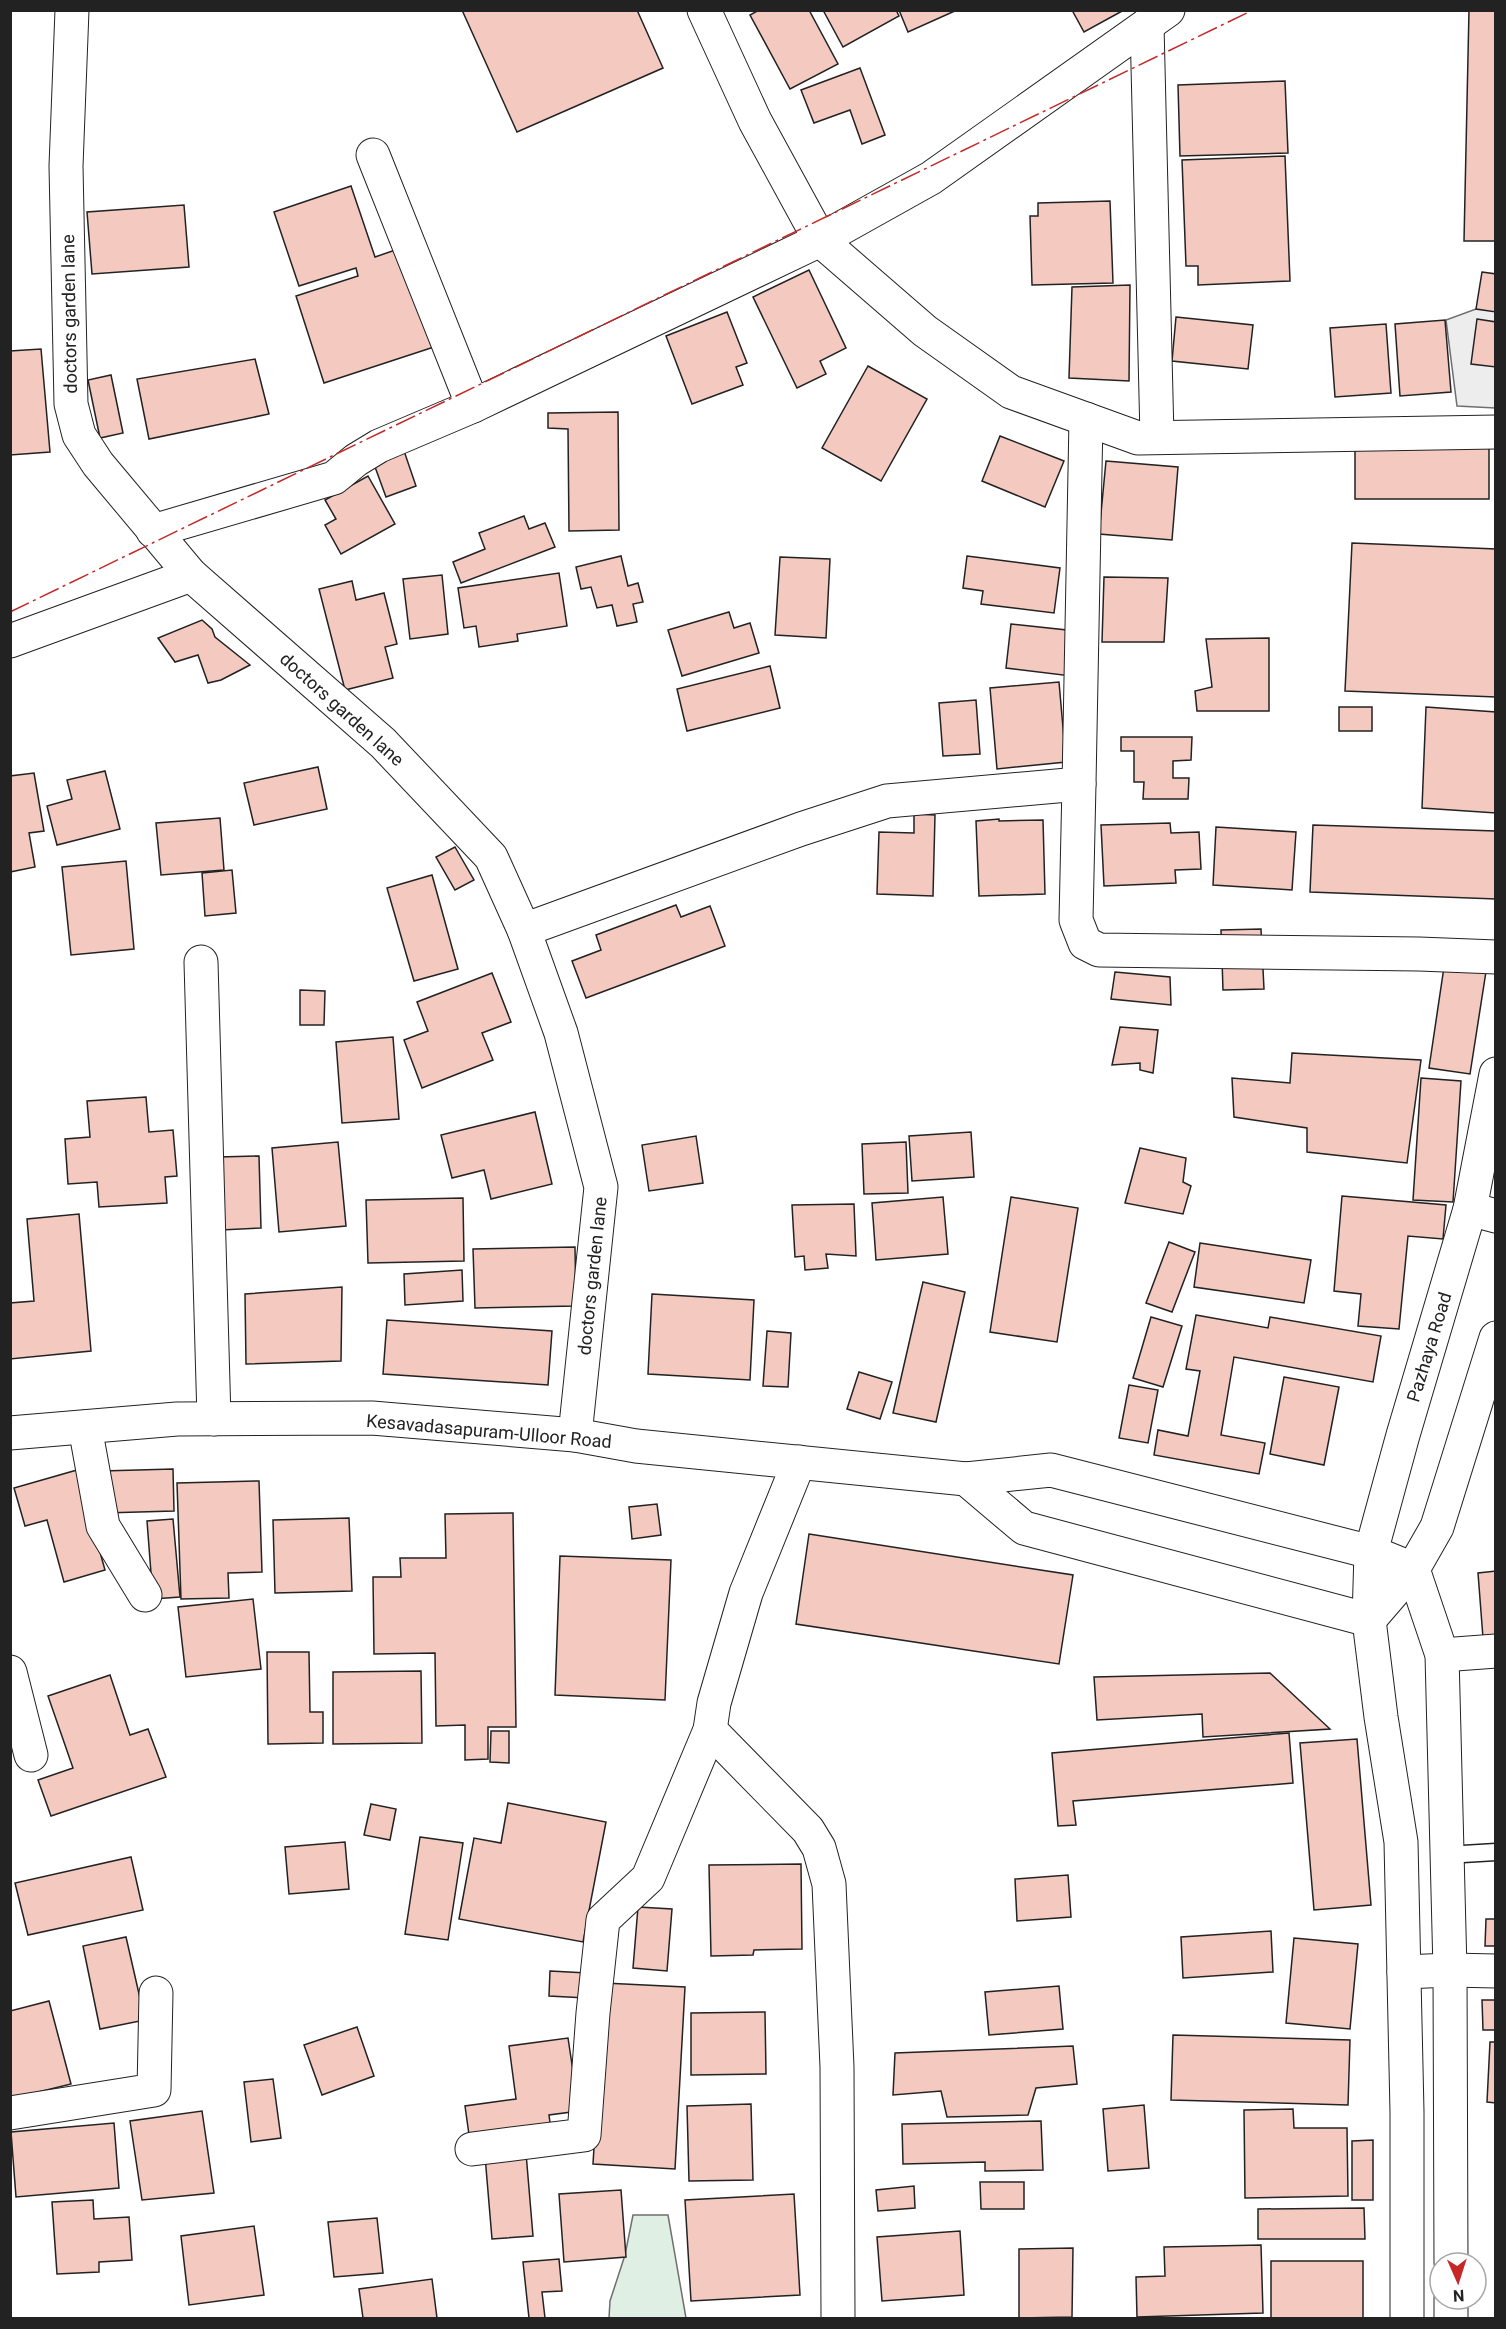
<svg xmlns="http://www.w3.org/2000/svg" width="1506" height="2329" font-family="Roboto,sans-serif">
  <rect width="100%" height="100%" fill="#fff"/>
  <path fill="#e0efe3" stroke="#6f6f6f" stroke-width="1.5" d="M 633,2215 L 668,2215 L 686,2318 L 609,2318 L 610,2301 L 625,2255 Z"/>
  <path fill="#ededed" stroke="#6f6f6f" stroke-width="1.5" d="M 1495,302 L 1495,408 L 1457,406 L 1446,320 Z"/>
  <g fill="#f3c9c0" stroke="#222" stroke-width="1.5">
    <path d="M 462,10 L 637,10 L 663,68 L 517,132 Z"/>
    <path d="M 759,10 L 809,10 L 838,64 L 790,89 L 750,15 Z"/>
    <path d="M 823,10 L 896,10 L 899,16 L 843,47 Z"/>
    <path d="M 899,10 L 957,10 L 908,32 Z"/>
    <path d="M 1072,10 L 1124,10 L 1084,32 Z"/>
    <path d="M 1469,10 L 1496,10 L 1496,241 L 1464,241 Z"/>
    <path d="M 860,68 L 885,135 L 862,144 L 850,110 L 814,123 L 801,90 Z"/>
    <path d="M 1285,81 L 1288,153 L 1180,156 L 1178,85 Z"/>
    <path d="M 1285,156 L 1290,281 L 1198,285 L 1198,266 L 1186,266 L 1182,160 Z"/>
    <path d="M 351,186 L 375,257 L 404,247 L 437,346 L 324,383 L 296,296 L 358,276 L 356,268 L 299,286 L 274,212 Z"/>
    <path d="M 1110,201 L 1113,283 L 1032,285 L 1030,216 L 1038,216 L 1038,203 Z"/>
    <path d="M 184,205 L 189,267 L 92,274 L 87,212 Z"/>
    <path d="M 809,270 L 846,348 L 820,361 L 826,374 L 797,388 L 753,297 Z"/>
    <path d="M 1482,272 L 1496,274 L 1496,312 L 1476,309 Z"/>
    <path d="M 1130,285 L 1129,381 L 1069,378 L 1072,287 Z"/>
    <path d="M 727,312 L 747,363 L 736,367 L 743,385 L 692,404 L 666,336 Z"/>
    <path d="M 1176,317 L 1253,325 L 1248,369 L 1172,361 Z"/>
    <path d="M 1477,319 L 1496,322 L 1496,367 L 1471,364 Z"/>
    <path d="M 1445,320 L 1451,392 L 1400,396 L 1395,324 Z"/>
    <path d="M 1386,324 L 1391,393 L 1335,397 L 1330,328 Z"/>
    <path d="M 41,349 L 50,452 L 10,455 L 10,351 Z"/>
    <path d="M 255,359 L 269,414 L 149,439 L 137,379 Z"/>
    <path d="M 868,366 L 927,399 L 881,481 L 822,448 Z"/>
    <path d="M 111,375 L 123,433 L 100,438 L 88,380 Z"/>
    <path d="M 618,412 L 619,530 L 569,531 L 568,429 L 548,428 L 548,413 Z"/>
    <path d="M 1000,436 L 1064,461 L 1045,507 L 982,481 Z"/>
    <path d="M 402,445 L 416,486 L 386,497 L 371,456 Z"/>
    <path d="M 1489,446 L 1489,499 L 1355,499 L 1355,447 Z"/>
    <path d="M 1106,461 L 1178,467 L 1172,540 L 1099,534 Z"/>
    <path d="M 368,476 L 395,524 L 341,554 L 325,525 L 336,519 L 325,500 Z"/>
    <path d="M 524,516 L 529,529 L 545,523 L 555,547 L 461,583 L 453,562 L 485,549 L 479,533 Z"/>
    <path d="M 1352,543 L 1496,549 L 1496,697 L 1345,691 Z"/>
    <path d="M 621,556 L 628,586 L 638,583 L 643,602 L 633,604 L 637,622 L 617,626 L 612,605 L 597,608 L 591,587 L 581,589 L 576,567 Z"/>
    <path d="M 967,556 L 1060,568 L 1054,613 L 981,604 L 983,591 L 963,588 Z"/>
    <path d="M 780,557 L 830,559 L 826,638 L 775,635 Z"/>
    <path d="M 559,573 L 567,626 L 517,634 L 518,641 L 479,647 L 476,626 L 464,628 L 458,588 Z"/>
    <path d="M 442,575 L 448,634 L 410,639 L 403,579 Z"/>
    <path d="M 1104,577 L 1168,578 L 1164,642 L 1102,642 Z"/>
    <path d="M 352,581 L 356,600 L 384,593 L 397,644 L 385,647 L 393,678 L 345,690 L 319,589 Z"/>
    <path d="M 729,612 L 734,628 L 750,623 L 759,653 L 682,676 L 668,630 Z"/>
    <path d="M 202,620 L 212,629 L 215,637 L 250,665 L 221,680 L 208,683 L 198,655 L 175,662 L 158,638 Z"/>
    <path d="M 1011,624 L 1076,631 L 1071,676 L 1006,668 Z"/>
    <path d="M 1269,638 L 1269,711 L 1197,711 L 1195,691 L 1212,687 L 1206,639 Z"/>
    <path d="M 770,666 L 780,708 L 687,731 L 677,689 Z"/>
    <path d="M 1059,682 L 1066,762 L 997,769 L 990,688 Z"/>
    <path d="M 976,700 L 980,754 L 943,756 L 939,703 Z"/>
    <rect x="1339" y="707" width="33" height="24"/>
    <path d="M 1426,707 L 1496,712 L 1496,813 L 1422,808 Z"/>
    <path d="M 1121,737 L 1192,737 L 1191,760 L 1173,761 L 1173,778 L 1189,778 L 1188,799 L 1143,799 L 1144,782 L 1134,782 L 1134,751 L 1121,751 Z"/>
    <path d="M 318,767 L 327,809 L 254,825 L 244,783 Z"/>
    <path d="M 105,771 L 120,829 L 57,845 L 47,806 L 72,799 L 67,780 Z"/>
    <path d="M 34,773 L 44,831 L 29,833 L 35,867 L 10,872 L 10,776 Z"/>
    <path d="M 914,814 L 935,815 L 933,896 L 877,894 L 879,832 L 914,833 Z"/>
    <path d="M 220,818 L 224,870 L 161,875 L 156,823 Z"/>
    <path d="M 999,819 L 999,821 L 1043,820 L 1045,894 L 979,896 L 976,821 Z"/>
    <path d="M 1170,823 L 1171,833 L 1199,832 L 1201,869 L 1175,870 L 1176,883 L 1104,886 L 1101,825 Z"/>
    <path d="M 1313,825 L 1496,831 L 1496,899 L 1310,892 Z"/>
    <path d="M 1216,827 L 1296,832 L 1292,890 L 1213,885 Z"/>
    <path d="M 455,847 L 474,880 L 455,890 L 436,857 Z"/>
    <path d="M 126,861 L 134,949 L 71,955 L 62,867 Z"/>
    <path d="M 232,870 L 236,913 L 205,916 L 202,873 Z"/>
    <path d="M 432,875 L 458,969 L 414,981 L 387,888 Z"/>
    <path d="M 676,905 L 681,917 L 710,906 L 725,946 L 586,998 L 572,961 L 601,950 L 596,935 Z"/>
    <path d="M 1261,929 L 1264,989 L 1223,990 L 1221,930 Z"/>
    <path d="M 1448,940 L 1490,946 L 1470,1074 L 1429,1068 Z"/>
    <path d="M 1115,972 L 1170,977 L 1171,1005 L 1111,999 Z"/>
    <path d="M 492,973 L 511,1022 L 482,1033 L 493,1060 L 422,1088 L 404,1040 L 428,1031 L 417,1002 Z"/>
    <path d="M 300,990 L 325,991 L 324,1025 L 300,1025 Z"/>
    <path d="M 1120,1027 L 1158,1030 L 1153,1073 L 1140,1070 L 1140,1063 L 1112,1065 Z"/>
    <path d="M 393,1037 L 399,1119 L 342,1123 L 336,1042 Z"/>
    <path d="M 1292,1053 L 1421,1060 L 1407,1163 L 1307,1152 L 1307,1128 L 1234,1117 L 1232,1078 L 1290,1083 Z"/>
    <path d="M 1421,1078 L 1461,1081 L 1453,1202 L 1413,1200 Z"/>
    <path d="M 146,1097 L 149,1132 L 173,1130 L 177,1176 L 165,1177 L 167,1203 L 99,1207 L 97,1182 L 68,1184 L 65,1139 L 90,1137 L 87,1101 Z"/>
    <path d="M 535,1112 L 552,1184 L 491,1199 L 484,1170 L 452,1178 L 441,1135 Z"/>
    <path d="M 971,1132 L 974,1177 L 912,1181 L 909,1136 Z"/>
    <path d="M 696,1136 L 703,1183 L 649,1191 L 642,1145 Z"/>
    <path d="M 338,1142 L 346,1226 L 279,1232 L 272,1148 Z"/>
    <path d="M 906,1142 L 908,1193 L 864,1194 L 862,1144 Z"/>
    <path d="M 1140,1148 L 1186,1158 L 1183,1182 L 1191,1186 L 1183,1214 L 1125,1203 Z"/>
    <path d="M 259,1156 L 261,1228 L 221,1230 L 219,1157 Z"/>
    <path d="M 1342,1196 L 1446,1205 L 1443,1239 L 1408,1236 L 1399,1329 L 1358,1326 L 1361,1294 L 1334,1291 Z"/>
    <path d="M 943,1197 L 948,1254 L 876,1260 L 872,1203 Z"/>
    <path d="M 1011,1197 L 1078,1208 L 1057,1342 L 990,1332 Z"/>
    <path d="M 463,1198 L 464,1261 L 368,1263 L 366,1200 Z"/>
    <path d="M 854,1204 L 856,1256 L 826,1254 L 828,1268 L 805,1270 L 804,1256 L 795,1257 L 792,1205 Z"/>
    <path d="M 79,1214 L 91,1351 L 10,1359 L 10,1303 L 34,1301 L 27,1219 Z"/>
    <path d="M 1169,1242 L 1195,1252 L 1172,1312 L 1146,1303 Z"/>
    <path d="M 1200,1243 L 1311,1260 L 1304,1303 L 1194,1287 Z"/>
    <path d="M 575,1247 L 576,1306 L 475,1308 L 473,1249 Z"/>
    <path d="M 462,1270 L 463,1301 L 405,1305 L 404,1274 Z"/>
    <path d="M 923,1282 L 965,1292 L 936,1422 L 893,1413 Z"/>
    <path d="M 342,1287 L 341,1361 L 246,1364 L 245,1294 Z"/>
    <path d="M 652,1294 L 754,1300 L 750,1380 L 648,1374 Z"/>
    <path d="M 1196,1315 L 1268,1328 L 1270,1317 L 1381,1336 L 1373,1382 L 1234,1357 L 1221,1435 L 1265,1443 L 1259,1474 L 1154,1455 L 1158,1430 L 1188,1436 L 1200,1371 L 1186,1369 Z"/>
    <path d="M 1151,1317 L 1182,1326 L 1163,1387 L 1133,1378 Z"/>
    <path d="M 387,1320 L 552,1331 L 548,1385 L 383,1374 Z"/>
    <path d="M 767,1331 L 791,1333 L 788,1387 L 763,1386 Z"/>
    <path d="M 859,1372 L 892,1382 L 880,1419 L 847,1409 Z"/>
    <path d="M 1284,1377 L 1339,1387 L 1324,1465 L 1270,1454 Z"/>
    <path d="M 1129,1385 L 1158,1390 L 1148,1443 L 1119,1438 Z"/>
    <path d="M 173,1469 L 174,1511 L 104,1513 L 102,1471 Z"/>
    <path d="M 77,1470 L 105,1570 L 64,1582 L 47,1520 L 25,1526 L 14,1488 Z"/>
    <path d="M 259,1481 L 262,1572 L 228,1573 L 229,1598 L 181,1599 L 177,1483 Z"/>
    <path d="M 657,1504 L 661,1535 L 632,1539 L 629,1507 Z"/>
    <path d="M 513,1513 L 516,1727 L 488,1727 L 488,1759 L 465,1760 L 465,1725 L 436,1726 L 435,1653 L 374,1654 L 373,1577 L 401,1577 L 400,1558 L 446,1558 L 445,1514 Z"/>
    <path d="M 349,1518 L 352,1591 L 275,1593 L 273,1520 Z"/>
    <path d="M 173,1519 L 180,1597 L 153,1599 L 147,1521 Z"/>
    <path d="M 809,1534 L 1073,1575 L 1059,1664 L 796,1624 Z"/>
    <path d="M 560,1556 L 671,1560 L 665,1700 L 555,1695 Z"/>
    <path d="M 1496,1571 L 1496,1637 L 1483,1638 L 1478,1573 Z"/>
    <path d="M 253,1599 L 261,1669 L 186,1677 L 178,1607 Z"/>
    <path d="M 267,1652 L 309,1652 L 310,1712 L 323,1712 L 323,1743 L 268,1744 Z"/>
    <path d="M 421,1671 L 422,1743 L 333,1744 L 333,1672 Z"/>
    <path d="M 1270,1673 L 1330,1729 L 1203,1737 L 1202,1714 L 1097,1720 L 1094,1677 Z"/>
    <path d="M 110,1675 L 130,1735 L 148,1729 L 166,1777 L 51,1816 L 38,1780 L 73,1768 L 48,1696 Z"/>
    <path d="M 491,1731 L 509,1731 L 509,1763 L 490,1762 Z"/>
    <path d="M 1289,1733 L 1293,1783 L 1073,1801 L 1076,1825 L 1058,1826 L 1052,1753 Z"/>
    <path d="M 1357,1739 L 1371,1905 L 1314,1910 L 1300,1743 Z"/>
    <path d="M 508,1803 L 606,1822 L 583,1942 L 459,1919 L 474,1838 L 501,1843 Z"/>
    <path d="M 371,1804 L 396,1809 L 390,1840 L 364,1835 Z"/>
    <path d="M 420,1837 L 463,1843 L 448,1940 L 405,1934 Z"/>
    <path d="M 345,1842 L 349,1889 L 289,1894 L 285,1847 Z"/>
    <path d="M 131,1857 L 143,1910 L 28,1935 L 15,1883 Z"/>
    <path d="M 801,1864 L 802,1949 L 754,1950 L 753,1955 L 711,1956 L 709,1865 Z"/>
    <path d="M 1068,1875 L 1071,1917 L 1017,1921 L 1015,1879 Z"/>
    <path d="M 638,1907 L 672,1909 L 667,1971 L 633,1968 Z"/>
    <path d="M 1486,1919 L 1496,1919 L 1496,1946 L 1485,1946 Z"/>
    <path d="M 1271,1931 L 1273,1972 L 1183,1978 L 1181,1937 Z"/>
    <path d="M 126,1937 L 145,2020 L 100,2029 L 83,1946 Z"/>
    <path d="M 1294,1938 L 1358,1944 L 1350,2029 L 1286,2023 Z"/>
    <path d="M 550,1971 L 587,1973 L 586,1998 L 549,1996 Z"/>
    <path d="M 604,1983 L 685,1987 L 675,2169 L 593,2164 Z"/>
    <path d="M 1059,1986 L 1063,2029 L 989,2035 L 985,1992 Z"/>
    <path d="M 1482,2000 L 1496,2000 L 1496,2030 L 1483,2030 Z"/>
    <path d="M 49,2001 L 71,2084 L 10,2099 L 10,2011 Z"/>
    <path d="M 765,2012 L 766,2074 L 691,2075 L 691,2013 Z"/>
    <path d="M 357,2027 L 374,2076 L 322,2095 L 304,2045 Z"/>
    <path d="M 1173,2035 L 1350,2040 L 1348,2105 L 1171,2100 Z"/>
    <path d="M 568,2038 L 579,2111 L 549,2115 L 551,2130 L 470,2142 L 465,2106 L 516,2099 L 509,2046 Z"/>
    <path d="M 1490,2042 L 1496,2042 L 1496,2103 L 1487,2102 Z"/>
    <path d="M 1073,2046 L 1077,2084 L 1036,2088 L 1028,2115 L 947,2117 L 941,2091 L 893,2095 L 895,2053 Z"/>
    <path d="M 273,2079 L 281,2138 L 251,2142 L 244,2082 Z"/>
    <path d="M 751,2104 L 753,2180 L 689,2181 L 687,2106 Z"/>
    <path d="M 1144,2105 L 1149,2168 L 1108,2171 L 1103,2109 Z"/>
    <path d="M 1293,2109 L 1294,2128 L 1347,2128 L 1348,2196 L 1245,2198 L 1244,2110 Z"/>
    <path d="M 202,2111 L 214,2193 L 142,2200 L 130,2121 Z"/>
    <path d="M 1041,2121 L 1043,2170 L 985,2171 L 985,2162 L 903,2164 L 902,2124 Z"/>
    <path d="M 114,2123 L 119,2188 L 16,2197 L 11,2132 Z"/>
    <path d="M 1373,2140 L 1373,2200 L 1352,2200 L 1352,2141 Z"/>
    <path d="M 526,2153 L 533,2236 L 492,2239 L 485,2156 Z"/>
    <path d="M 980,2182 L 1024,2182 L 1024,2209 L 981,2209 Z"/>
    <path d="M 914,2186 L 915,2208 L 878,2211 L 876,2190 Z"/>
    <path d="M 621,2190 L 626,2257 L 564,2262 L 559,2194 Z"/>
    <path d="M 794,2194 L 800,2295 L 691,2301 L 685,2200 Z"/>
    <path d="M 93,2200 L 94,2219 L 129,2217 L 132,2260 L 99,2262 L 99,2272 L 57,2274 L 52,2202 Z"/>
    <path d="M 1364,2208 L 1365,2239 L 1258,2239 L 1258,2209 Z"/>
    <path d="M 377,2218 L 383,2273 L 334,2277 L 328,2222 Z"/>
    <path d="M 254,2226 L 264,2295 L 189,2305 L 181,2236 Z"/>
    <path d="M 960,2231 L 964,2295 L 882,2301 L 877,2237 Z"/>
    <path d="M 1261,2245 L 1263,2313 L 1137,2317 L 1136,2277 L 1165,2276 L 1164,2247 Z"/>
    <path d="M 1073,2248 L 1072,2317 L 1019,2318 L 1019,2249 Z"/>
    <path d="M 559,2259 L 562,2291 L 542,2292 L 545,2318 L 529,2318 L 523,2262 Z"/>
    <rect x="1271" y="2261" width="92" height="57"/>
    <path d="M 432,2279 L 437,2318 L 363,2318 L 359,2289 Z"/>
  </g>
  <g fill="none" stroke-linecap="round" stroke-linejoin="round">
    <defs>
      <path id="service" d="M 1446,1855 L 1496,1852"/>
      <g id="minor">
        <path d="M 72,10 L 66,166 L 71,404 L 79,435 L 98,464 L 191,575 L 383,743 L 491,857 L 524,930 L 561,1033 L 601,1187 L 575,1435"/>
        <path d="M 704,10 L 755,121 L 820,240 L 925,331 L 1011,392 L 1138,438 L 1496,432"/>
        <path d="M 1147,25 L 1157,437"/>
        <path d="M 373,155 L 473,406"/>
        <path d="M 153,531 L 334,478 L 356,460 L 379,446 L 473,406 L 820,240 L 931,178 L 1168,10"/>
        <path d="M 10,641 L 191,575"/>
        <path d="M 1079,784 L 1086,419"/>
        <path d="M 524,930 L 801,829 L 887,801 L 1079,784 L 1076,920 L 1085,943 L 1099,950 L 1419,954 L 1496,957"/>
        <path d="M 201,962 L 214,1419"/>
        <path d="M 85,1427 L 103,1526 L 145,1595"/>
        <path d="M 1442,1655 L 1496,1651"/>
        <path d="M 10,1672 L 31,1755"/>
        <path d="M 710,1730 L 808,1830 L 819,1848 L 829,1884 L 837,2067 L 838,2318"/>
        <path d="M 1404,1972 L 1450,1970 L 1496,1971"/>
        <path d="M 10,2113 L 154,2090 L 156,1993"/>
        <path d="M 472,2149 L 584,2135 L 593,2013 L 603,1920 L 648,1878 L 710,1730 L 714,1703 L 746,1593 L 799,1462"/>
      </g>
      <g id="secondary">
        <path d="M 1470,1209 L 1496,1216"/>
        <path d="M 10,1433 L 177,1419 L 372,1418 L 575,1435 L 636,1446 L 966,1479 L 1051,1470 L 1371,1552"/>
        <path d="M 966,1479 L 1024,1528 L 1369,1620"/>
      </g>
      <g id="primary">
        <path d="M 1371,1552 L 1413,1569 L 1442,1655 L 1450,1970 L 1451,2263"/>
        <path d="M 1369,1620 L 1413,1569 L 1437,1527 L 1496,1338"/>
        <path d="M 1407,2318 L 1407,2112 L 1401,1842 L 1381,1717 L 1369,1620 L 1371,1552 L 1403,1435 L 1470,1209 L 1496,1074"/>
        <path d="M 1451,2318 L 1451,2299"/>
      </g>
    </defs>
    <use href="#service" stroke="#222" stroke-width="19"/>
    <use href="#minor" stroke="#222" stroke-width="35"/>
    <use href="#secondary" stroke="#222" stroke-width="35"/>
    <use href="#primary" stroke="#222" stroke-width="35"/>
    <use href="#service" stroke="#fff" stroke-width="16"/>
    <use href="#minor" stroke="#fff" stroke-width="33"/>
    <use href="#secondary" stroke="#fff" stroke-width="33"/>
    <use href="#primary" stroke="#fff" stroke-width="33"/>
    <path stroke="#c62828" stroke-width="1.5" stroke-dasharray="21 4.5 3 4.5" stroke-linecap="butt" d="M 10,612 L 1253,10"/>
  </g>
  <g text-anchor="middle" dominant-baseline="central" stroke-width="4.5" stroke-linejoin="round" paint-order="stroke">
    <g font-size="18" fill="#222" stroke="#fff">
      <text transform="translate(69 314) rotate(-91)">doctors garden lane</text>
      <text transform="translate(342 709) rotate(42)">doctors garden lane</text>
      <text transform="translate(592 1276) rotate(-84)">doctors garden lane</text>
      <text transform="translate(1429 1347) rotate(-73)">Pazhaya Road</text>
      <text transform="translate(489 1431) rotate(5)">Kesavadasapuram-Ulloor Road</text>
    </g>
  </g>
  <rect width="1506" height="2329" fill="none" stroke="#222222" stroke-width="24"/>
  <g transform="translate(1458 2281) rotate(177)"><circle r="28" fill="#ffffff" stroke="#a7a7a7" stroke-width="1.5"/>
  <path d="M0-4.5L10 22L0 15L-10 22Z" fill="#c62828"/>
  <text y="-9" font-size="16" font-weight="bold" text-anchor="middle" fill="#222222">N</text>
  </g>
</svg>
